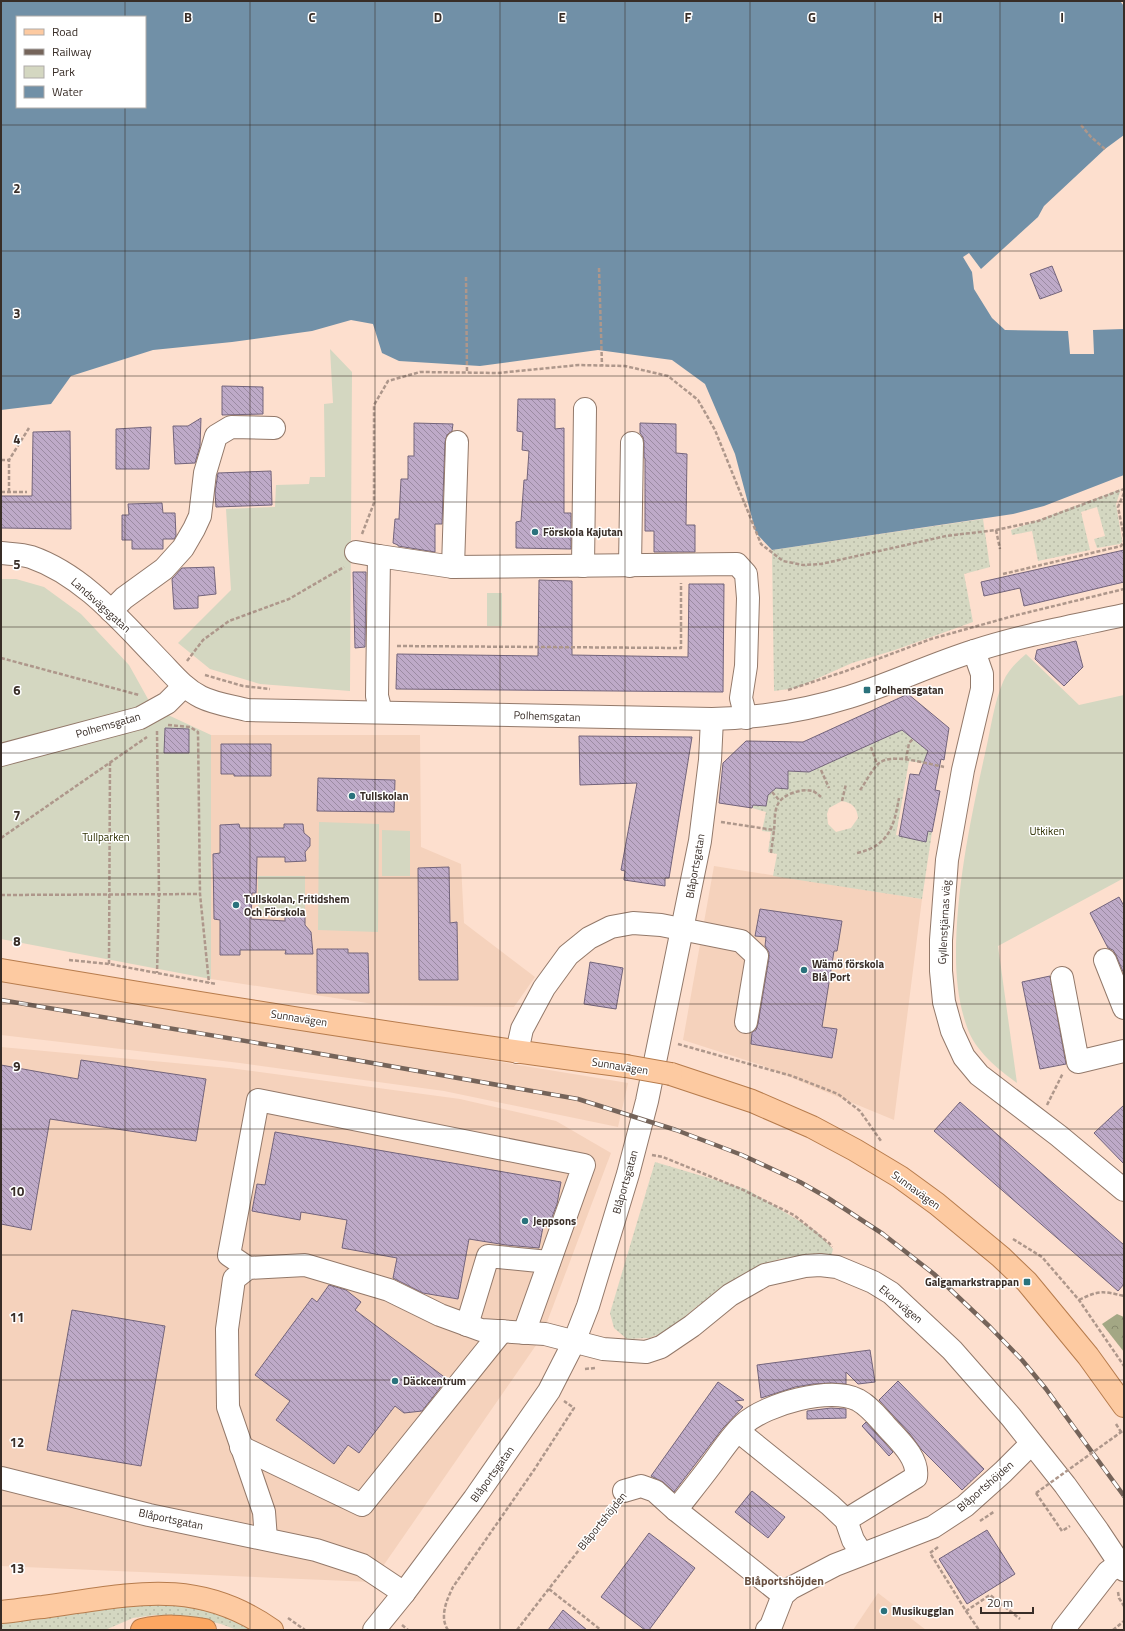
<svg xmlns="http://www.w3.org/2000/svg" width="1125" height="1631" font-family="'Titillium Web',sans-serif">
  <defs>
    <pattern id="grass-dots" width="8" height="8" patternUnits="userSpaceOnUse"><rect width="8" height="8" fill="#d4d7c1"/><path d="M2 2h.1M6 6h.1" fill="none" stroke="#b7b9a6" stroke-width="1.8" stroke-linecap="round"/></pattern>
    <pattern id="forest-crowns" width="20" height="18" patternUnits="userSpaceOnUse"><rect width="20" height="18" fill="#a3a784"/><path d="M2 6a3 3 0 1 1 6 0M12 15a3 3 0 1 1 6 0" fill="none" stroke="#86886c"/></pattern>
    <pattern id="building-back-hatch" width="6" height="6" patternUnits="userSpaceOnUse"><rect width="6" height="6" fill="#beaac8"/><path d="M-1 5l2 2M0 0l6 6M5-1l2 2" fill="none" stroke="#9b8ba2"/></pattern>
  </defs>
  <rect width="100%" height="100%" fill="#fddfce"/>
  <g fill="#f5d2bc">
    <path d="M 211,735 L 420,735 L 421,847 L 461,864 L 464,923 L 535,977 L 514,1007 L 380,1005 L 211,979 Z"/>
    <path d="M 714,866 L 922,899 L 894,1120 L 761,1065 L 683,1040 Z"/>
    <path d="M 1,979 L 452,1054 L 628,1083 L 618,1127 L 444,1091 L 240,1063 L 1,1035 Z"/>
    <path d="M 1,1047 L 229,1068 L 460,1099 L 556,1121 L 611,1153 L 541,1338 L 372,1582 L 1,1566 Z"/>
    <path d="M 878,1593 L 926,1630 L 853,1630 Z"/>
  </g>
  <g fill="url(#grass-dots)" fill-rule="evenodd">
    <path d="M 1121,489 L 1116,504 L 1122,540 L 1122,542 L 1120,544 L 1097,548 L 1094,539 L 1105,536 L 1097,507 L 1081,512 L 1090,550 L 1038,561 L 1032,531 L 1012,535 L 1011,530 Z"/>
    <path d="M 983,519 L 990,567 L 964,574 L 973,622 L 895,650 L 852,663 L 796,688 L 774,691 L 772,550 Z"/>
    <path d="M 902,730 L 928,751 L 924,763 L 909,761 L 896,835 L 925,841 L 928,831 L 932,832 L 922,899 L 773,876 L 777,854 L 768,852 L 771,832 L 762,831 L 766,812 L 752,808 L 753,805 L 766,806 L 768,795 L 776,788 L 788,788 L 788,771 L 809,772 ZM 842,801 C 852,803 857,807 858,818 L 851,828 L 836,832 L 828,824 L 827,814 L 829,808 Z"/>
    <path d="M 655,1162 L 746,1189 L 816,1231 L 833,1249 L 831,1257 L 806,1255 L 779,1259 L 751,1270 L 696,1307 L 668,1331 L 649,1338 L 627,1339 L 614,1328 L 610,1313 Z"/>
    <path d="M 187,1602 L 258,1630 L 237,1630 L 221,1624 L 195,1618 L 155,1615 L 133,1618 L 105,1630 L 1,1630 L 1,1621 L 111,1604 Z"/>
  </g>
  <path fill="url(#forest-crowns)" d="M 1117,1314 L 1124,1317 L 1124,1352 L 1102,1324 Z"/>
  <g fill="#d4d7c1">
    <path d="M 330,349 L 352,372 L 350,691 L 260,684 L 210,669 L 178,643 L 231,590 L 226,509 L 275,507 L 276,485 L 309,484 L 310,477 L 325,477 L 324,404 L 333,403 Z"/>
    <path d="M 1,579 L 16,579 L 44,587 L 81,614 L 129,665 L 153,708 L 211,735 L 211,979 L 1,939 Z"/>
    <rect x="487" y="593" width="15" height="33"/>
    <path d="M 1026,654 L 1079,705 L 1124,695 L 1124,878 L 998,946 L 1017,1083 C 998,1069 975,1051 967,1027 C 959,1005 956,980 956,956 C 956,887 971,817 986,749 C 991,727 994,703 1003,682 C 1008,670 1017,662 1026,654 Z"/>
    <path d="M 319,822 L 379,824 L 378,932 L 318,930 Z"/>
    <path d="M 382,830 L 410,831 L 410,876 L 382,876 Z"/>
    <rect x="258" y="876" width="47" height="37"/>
  </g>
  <path fill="#7190a7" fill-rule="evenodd" d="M 1,1 L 1120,1 L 1124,6 L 1124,135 L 1105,149 L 1044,206 L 1038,217 L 981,269 L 969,253 L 963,257 L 972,272 L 974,289 L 992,318 L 1005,330 L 1068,331 L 1070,354 L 1094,354 L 1093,330 L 1124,329 L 1124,475 L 1044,506 L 1013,514 L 772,550 L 756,533 L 735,454 L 705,384 L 672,360 L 598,350 L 480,366 L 399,361 L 382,353 L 373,324 L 351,320 L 312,331 L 232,342 L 153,350 L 71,376 L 51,404 L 1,410 ZM 17,17 L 145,17 L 145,107 L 17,107 Z"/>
  <g fill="url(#building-back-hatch)" stroke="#73647b">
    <path d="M 1052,266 L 1062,291 L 1040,299 L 1030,274 Z"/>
    <path d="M 222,386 L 263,387 L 263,414 L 222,415 Z"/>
    <path d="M 518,399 L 555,399 L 555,429 L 564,428 L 564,513 L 571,513 L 571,549 L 516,548 L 516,522 L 521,521 L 524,480 L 527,480 L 529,451 L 522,450 L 523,432 L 517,431 Z"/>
    <path d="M 201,418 L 200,446 L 195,463 L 175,464 L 173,426 L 188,426 Z"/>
    <path d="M 414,423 L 453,424 L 452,431 L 447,435 L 445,442 L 442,524 L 435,524 L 435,552 L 398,546 L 398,545 L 393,543 L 395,519 L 399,519 L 401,479 L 408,479 L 408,456 L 414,456 Z"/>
    <path d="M 640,423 L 676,424 L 676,453 L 687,454 L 686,525 L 695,525 L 695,552 L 654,552 L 654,531 L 645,531 L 645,458 L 644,458 L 644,443 L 643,437 L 640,433 Z"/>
    <path d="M 151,427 L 149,469 L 116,469 L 116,429 Z"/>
    <path d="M 70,431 L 71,529 L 1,528 L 1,496 L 32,496 L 33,432 Z"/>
    <path d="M 271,471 L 272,505 L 216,507 L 215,492 L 218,473 Z"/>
    <path d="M 162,503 L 163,513 L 175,513 L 176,536 L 174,539 L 163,539 L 163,549 L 132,549 L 132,540 L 122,540 L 122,515 L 129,515 L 128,504 Z"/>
    <path d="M 1124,550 L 1124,582 L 1024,606 L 1020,588 L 984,596 L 981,582 Z"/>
    <path d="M 214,567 L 216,594 L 198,596 L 198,608 L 174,609 L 172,579 L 182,568 Z"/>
    <path d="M 353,572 L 366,572 L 365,647 L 355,648 Z"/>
    <path d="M 539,580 L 572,581 L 572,655 L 688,657 L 689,584 L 724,584 L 723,692 L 396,689 L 397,654 L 538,656 Z"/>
    <path d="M 1076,641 L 1083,667 L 1064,686 L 1035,659 L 1037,650 Z"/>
    <path d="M 908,694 L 949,728 L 944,760 L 941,759 L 935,790 L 940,791 L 932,832 L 928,831 L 926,842 L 899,836 L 910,774 L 919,775 L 928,751 L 902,730 L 809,772 L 788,771 L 788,789 L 776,788 L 768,795 L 766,806 L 753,805 L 752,808 L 719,803 L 723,763 L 746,741 L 803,742 Z"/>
    <path d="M 165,728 L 189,729 L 189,753 L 164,753 Z"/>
    <path d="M 579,736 L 692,737 L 669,878 L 665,878 L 665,886 L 624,880 L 625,871 L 621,870 L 637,783 L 580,785 Z"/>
    <path d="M 221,744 L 271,744 L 271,776 L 234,776 L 234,774 L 221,774 Z"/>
    <path d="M 318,778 L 395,780 L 394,812 L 317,811 Z"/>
    <path d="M 239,824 L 240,828 L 284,828 L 284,824 L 303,824 L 304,833 L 310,838 L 310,846 L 305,852 L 306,861 L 285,862 L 285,857 L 257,857 L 256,893 L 252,893 L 251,919 L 285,921 L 285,917 L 305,916 L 305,925 L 311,932 L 313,954 L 285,954 L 286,950 L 240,950 L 240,955 L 220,955 L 220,920 L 214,919 L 213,854 L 220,853 L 220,825 Z"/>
    <path d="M 449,867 L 450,923 L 457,922 L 458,980 L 419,980 L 418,868 Z"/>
    <path d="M 1119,897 L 1124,906 L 1124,974 L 1116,955 L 1113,950 L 1108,948 L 1090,913 Z"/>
    <path d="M 760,909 L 842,921 L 837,951 L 834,951 L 822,1027 L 837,1029 L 832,1058 L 751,1044 L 752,1032 L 756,1030 L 758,1024 L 769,958 L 769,952 L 765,946 L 766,937 L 755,936 Z"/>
    <path d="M 317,949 L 348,949 L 348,953 L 368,953 L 369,993 L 317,993 Z"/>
    <path d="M 590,962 L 623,968 L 616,1009 L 584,1004 Z"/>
    <path d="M 1050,976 L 1066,1064 L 1040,1069 L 1022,982 Z"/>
    <path d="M 81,1060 L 206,1079 L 196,1141 L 50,1119 L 31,1230 L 1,1224 L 1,1065 L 78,1079 Z"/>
    <path d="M 960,1102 L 1124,1245 L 1124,1284 L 1118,1291 L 934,1131 Z"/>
    <path d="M 1124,1105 L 1124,1164 L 1094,1133 Z"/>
    <path d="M 275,1132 L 561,1182 L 557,1204 L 549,1225 L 543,1227 L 539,1248 L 506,1245 L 469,1239 L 458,1299 L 423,1293 L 393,1278 L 397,1258 L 342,1248 L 347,1220 L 301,1212 L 300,1220 L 252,1211 L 257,1184 L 265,1185 Z"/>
    <path d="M 329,1285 L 346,1290 L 361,1302 L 355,1310 L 447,1379 L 422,1411 L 404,1413 L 395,1406 L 359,1453 L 348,1445 L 334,1464 L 276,1420 L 290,1401 L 255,1375 L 312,1298 L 317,1302 Z"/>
    <path d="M 72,1310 L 165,1326 L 141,1466 L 47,1450 Z"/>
    <path d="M 870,1350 L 875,1382 L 858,1384 L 846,1372 L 846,1384 L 831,1383 L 813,1384 L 795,1387 L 761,1398 L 757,1365 Z"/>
    <path d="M 898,1381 L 984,1469 L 962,1490 L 921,1449 L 910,1434 L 879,1400 Z"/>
    <path d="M 718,1382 L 744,1400 L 735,1401 L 743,1407 L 723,1428 L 674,1492 L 663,1482 L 651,1476 Z"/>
    <path d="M 831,1408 L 846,1409 L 846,1418 L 807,1419 L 807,1411 Z"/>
    <path d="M 866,1422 L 893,1452 L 889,1456 L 862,1426 Z"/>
    <path d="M 752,1491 L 785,1517 L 768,1538 L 735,1512 Z"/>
    <path d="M 987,1530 L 1015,1574 L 967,1604 L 939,1559 Z"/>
    <path d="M 649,1533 L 695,1568 L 649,1630 L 645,1630 L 601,1597 Z"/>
    <path d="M 563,1610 L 587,1630 L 548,1630 Z"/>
  </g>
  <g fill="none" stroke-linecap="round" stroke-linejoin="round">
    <defs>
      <g id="minor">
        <path d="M 356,552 L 379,556 L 377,696 L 381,712"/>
        <path d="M 1,553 C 10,554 22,554 31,557 C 83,575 121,621 158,659 C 171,672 183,688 201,697 C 215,704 232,706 247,710 L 712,719 C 760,718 804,711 849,697 C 891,684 932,664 974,651 C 1023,635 1074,626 1124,615"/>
        <path d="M 379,556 L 453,567 L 737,564 L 746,574 L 748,598 L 746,666 L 741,698 L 746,718"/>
        <path d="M 583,566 L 585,409"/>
        <path d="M 630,566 L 632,443"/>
        <path d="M 453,567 L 457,442"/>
        <path d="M 111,611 L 124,598 L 164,569 L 183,548 L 194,529 L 200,516 L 205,473 L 216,436 L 231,427 L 274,428"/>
        <path d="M 974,651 L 982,674 L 982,689 L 963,770 L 947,860 L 941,940 L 941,971 L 944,1002 L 952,1031 L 964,1057 L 979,1075 L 1059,1136 L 1124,1190"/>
        <path d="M 1,755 L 140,718 L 167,703 L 184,686"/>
        <path d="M 1105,960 L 1124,1008"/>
        <path d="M 1062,978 L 1078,1062 L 1124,1051"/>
        <path d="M 517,1052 L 522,1029 L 544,988 L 568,955 L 589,938 L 611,927 L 633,923 L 661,925 L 741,941 L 757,956 L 746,1022"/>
        <path d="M 248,1268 L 229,1255 L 258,1100 L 584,1165 L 524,1333"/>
        <path d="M 467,1325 L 488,1256 L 549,1262"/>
        <path d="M 738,1431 L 830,1505 L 846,1520 L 853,1540 L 862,1554"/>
        <path d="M 241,1447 L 362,1505 L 502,1331"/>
        <path d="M 1,1478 L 149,1515 L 316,1550 L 362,1565 L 404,1593"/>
        <path d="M 624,1491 L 641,1486 L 655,1491 L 676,1510 L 783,1595"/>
        <path d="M 676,1510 C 690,1492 704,1475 717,1457 C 725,1446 734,1433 744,1424 C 766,1404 830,1386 858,1400 C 869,1406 877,1416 885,1425 C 897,1439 919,1457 916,1477 L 846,1520"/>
        <path d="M 266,1539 L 264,1512 L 228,1407 L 227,1329 L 234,1279 L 248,1268 L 305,1265 L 389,1290 L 440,1315 L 481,1330 L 545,1334 L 603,1349 L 646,1352 L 661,1347 L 692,1326 L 730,1295 L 765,1275 L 805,1266 L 820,1265 L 837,1267 L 873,1282 L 891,1293 L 952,1350 L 1011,1417 L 1065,1485 L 1098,1531 L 1124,1570"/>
        <path d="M 374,1630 L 404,1593 L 474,1499 L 549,1391 L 574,1342 L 588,1306 L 628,1174 L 647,1101 L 700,841 L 710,760 L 712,719"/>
        <path d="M 767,1630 L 771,1626 L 783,1595 L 791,1588 L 835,1565 L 933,1527 L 965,1506 L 1003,1472 L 1031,1444"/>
        <path d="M 1063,1630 L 1108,1572 L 1120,1563"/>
      </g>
      <g id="major">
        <path d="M 1,970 C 209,1005 417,1039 626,1066"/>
        <path d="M 671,1074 L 752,1101 L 812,1127 L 855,1150 L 900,1177 L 937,1204 L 1001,1257 L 1027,1282 L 1088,1356 L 1124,1406"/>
        <path d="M 1,1612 C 15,1611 29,1608 43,1607 C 130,1595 195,1576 272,1630"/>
      </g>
      <path id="highway" d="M 142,1630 C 165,1625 181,1626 205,1630"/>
    </defs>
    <use href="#minor" stroke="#93796a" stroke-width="24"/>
    <use href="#major" stroke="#b77c4d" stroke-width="24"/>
    <use href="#highway" stroke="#b77c4d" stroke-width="24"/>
    <g stroke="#ae978b" stroke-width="2.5" stroke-dasharray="4 2" stroke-linecap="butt">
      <path d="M 1081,125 L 1091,137 L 1105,149"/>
      <path d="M 599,268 L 602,366"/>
      <path d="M 466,277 L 467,372"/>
      <path d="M 1,460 L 9,460 L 29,428"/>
      <path d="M 1,492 L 27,492"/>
      <path d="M 9,492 L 9,460"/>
      <path d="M 1124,493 L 1118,507 L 1124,537"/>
      <path d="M 996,530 L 1000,549"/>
      <path d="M 362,534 L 374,503 L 374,405 L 388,381 L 420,372 L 498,373 L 579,365 L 625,366 L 668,376 L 698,400 L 715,430 L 761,544 L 783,561 L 803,565 L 821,564 L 946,536 L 996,530 L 1038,521 L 1124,489"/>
      <path d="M 1003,574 L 1121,546 L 1124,541"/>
      <path d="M 397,646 L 681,648 L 681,583"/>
      <path d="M 1,658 L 139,695"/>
      <path d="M 187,661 L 203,640 L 229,621 L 289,599 L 344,567"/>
      <path d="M 205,675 L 243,686 L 270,689"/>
      <path d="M 788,690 L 846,671 L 931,639 L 1013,616 L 1124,589"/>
      <path d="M 168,725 L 190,727 L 198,732 L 200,894 L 209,983"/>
      <path d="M 157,731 L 159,894 L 157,973"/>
      <path d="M 871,747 L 877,764"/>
      <path d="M 906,760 L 909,743 L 913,739"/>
      <path d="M 821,770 L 829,788"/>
      <path d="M 860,790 C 866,782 871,771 878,764 C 890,752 928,764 944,767"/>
      <path d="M 772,792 L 780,801"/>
      <path d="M 842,801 L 846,784"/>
      <path d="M 721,822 L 774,830 C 775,822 774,811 778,804 C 783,794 802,788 813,791 C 815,792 819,795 821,797"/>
      <path d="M 1,838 L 147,737"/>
      <path d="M 771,853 L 774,830"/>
      <path d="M 857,853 C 889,846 894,826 899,798"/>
      <path d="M 1,895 L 200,894"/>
      <path d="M 69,960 L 109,964 L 216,984"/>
      <path d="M 109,964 L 110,763"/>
      <path d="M 678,1044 L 792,1076 L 838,1094 L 860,1111 L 881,1141"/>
      <path d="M 1047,1105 L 1063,1073"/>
      <path d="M 652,1155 L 663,1157 L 741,1189 L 794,1215 L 829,1243 L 832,1247"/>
      <path d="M 1013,1239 L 1042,1257 L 1079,1300 L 1124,1366"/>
      <path d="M 1079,1300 C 1099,1290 1103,1291 1124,1296"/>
      <path d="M 585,1369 L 595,1368"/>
      <path d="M 1116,1424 L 1121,1432"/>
      <path d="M 1036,1493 L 1062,1531 L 1070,1526"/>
      <path d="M 980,1521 L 995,1511"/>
      <path d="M 938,1547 L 930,1553 L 966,1611 L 990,1595 L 1020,1619"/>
      <path d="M 549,1589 L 601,1630"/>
      <path d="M 1118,1592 L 1119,1598 L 1124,1606"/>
      <path d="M 966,1611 L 979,1630"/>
      <path d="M 288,1618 L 305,1630"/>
      <path d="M 402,1625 L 408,1630"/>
      <path d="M 448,1630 C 439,1617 447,1599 453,1587 L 534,1470 L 574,1408 L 564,1401"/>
      <path d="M 517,1630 L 613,1506"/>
      <path d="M 1113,1630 L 1124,1621"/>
    </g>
    <use href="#minor" stroke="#fff" stroke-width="22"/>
    <use href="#major" stroke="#fdcaa1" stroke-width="22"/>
    <use href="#highway" stroke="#fca762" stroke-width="22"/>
    <defs>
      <path id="rail" d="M 1,1000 L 281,1047 L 578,1099 L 676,1130 L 742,1155 L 800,1182 L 828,1198 L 883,1234 L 934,1274 L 990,1327 L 1022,1360 L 1046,1389 L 1124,1496"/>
    </defs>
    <use href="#rail" stroke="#75645a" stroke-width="4.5"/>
    <use href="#rail" stroke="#fff" stroke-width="3" stroke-dasharray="9" stroke-linecap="butt"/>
    <defs>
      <path id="major-bridge" d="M 626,1066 L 671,1074"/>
    </defs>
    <use href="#major-bridge" stroke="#b77c4d" stroke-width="24" stroke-linecap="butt"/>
    <path stroke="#ae978b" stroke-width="2.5" stroke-dasharray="4 2" stroke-linecap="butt" d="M 1036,1493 L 1124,1430"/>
    <use href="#major-bridge" stroke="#fdcaa1" stroke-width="22"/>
  </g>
  <path fill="none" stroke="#382d27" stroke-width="1" stroke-opacity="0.55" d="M 125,1 L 125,17M 250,1 L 250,1630M 375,1 L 375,1630M 500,1 L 500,1630M 625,1 L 625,1630M 750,1 L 750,1630M 875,1 L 875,1630M 1000,1 L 1000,1630M 125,107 L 125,1630M 1,125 L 1124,125M 1,251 L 1124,251M 1,376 L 1124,376M 1,502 L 1124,502M 1,627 L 1124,627M 1,753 L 1124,753M 1,878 L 1124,878M 1,1004 L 1124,1004M 1,1129 L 1124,1129M 1,1255 L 1124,1255M 1,1380 L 1124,1380M 1,1506 L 1124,1506"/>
  <g fill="#2a727c" stroke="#fff" stroke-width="1.5">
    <circle cx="535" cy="532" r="4"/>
    <rect x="863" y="686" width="8" height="8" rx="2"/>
    <circle cx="352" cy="796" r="4"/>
    <circle cx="236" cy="905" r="4"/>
    <circle cx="804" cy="970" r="4"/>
    <circle cx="525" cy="1221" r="4"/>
    <rect x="1023" y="1278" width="8" height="8" rx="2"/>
    <circle cx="395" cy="1381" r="4"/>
    <circle cx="884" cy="1611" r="4"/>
  </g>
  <g text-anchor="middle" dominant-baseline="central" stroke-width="3" stroke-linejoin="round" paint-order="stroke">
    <g font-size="11" font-weight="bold" fill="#382d27" stroke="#fff" text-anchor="start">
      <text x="543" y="532">Förskola Kajutan</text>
      <text x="875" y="690">Polhemsgatan</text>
      <text x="360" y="796">Tullskolan</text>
      <text x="244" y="899">Tullskolan, Fritidshem<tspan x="244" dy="13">Och Förskola</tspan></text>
      <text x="812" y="964">Wämö förskola<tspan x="812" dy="13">Blå Port</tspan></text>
      <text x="533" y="1221">Jeppsons</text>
      <text x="1019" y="1282" text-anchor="end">Galgamarkstrappan</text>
      <text x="403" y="1381">Däckcentrum</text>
      <text x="892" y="1611">Musikugglan</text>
    </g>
    <g font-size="11" fill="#382d27" stroke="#fff">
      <text transform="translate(101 605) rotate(42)">Landsvägsgatan</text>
      <text transform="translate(547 716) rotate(2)">Polhemsgatan</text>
      <text transform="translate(108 725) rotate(-16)">Polhemsgatan</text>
      <text transform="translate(695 866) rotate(-80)">Blåportsgatan</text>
      <text transform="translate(944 922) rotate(-87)">Gyllenstjärnas väg</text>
      <text transform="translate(299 1018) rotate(9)">Sunnavägen</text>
      <text transform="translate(620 1066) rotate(9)">Sunnavägen</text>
      <text transform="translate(625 1182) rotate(-74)">Blåportsgatan</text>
      <text transform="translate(916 1190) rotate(36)">Sunnavägen</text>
      <text transform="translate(901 1304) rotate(40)">Ekorrvägen</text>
      <text transform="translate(492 1474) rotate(-54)">Blåportsgatan</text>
      <text transform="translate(985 1486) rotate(-41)">Blåportshöjden</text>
      <text transform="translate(171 1519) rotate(12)">Blåportsgatan</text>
      <text transform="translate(602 1521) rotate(-51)">Blåportshöjden</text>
    </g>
    <g font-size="11" fill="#2f3104" stroke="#fff">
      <text x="1047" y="831">Utkiken</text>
      <text x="106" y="837">Tullparken</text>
    </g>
    <g font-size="12" font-weight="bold" fill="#685041" stroke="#fff">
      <text x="784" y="1580">Blåportshöjden</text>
    </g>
  </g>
  <g font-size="13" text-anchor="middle" font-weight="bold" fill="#382d27" stroke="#fff" stroke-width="3" stroke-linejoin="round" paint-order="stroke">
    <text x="188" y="22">B</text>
    <text x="312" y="22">C</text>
    <text x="438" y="22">D</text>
    <text x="562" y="22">E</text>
    <text x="688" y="22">F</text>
    <text x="812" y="22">G</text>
    <text x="938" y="22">H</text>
    <text x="1062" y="22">I</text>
    <text x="17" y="193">2</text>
    <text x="17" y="318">3</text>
    <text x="17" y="444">4</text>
    <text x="17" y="569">5</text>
    <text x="17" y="695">6</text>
    <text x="17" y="820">7</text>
    <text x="17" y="946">8</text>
    <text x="17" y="1071">9</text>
    <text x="17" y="1196">10</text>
    <text x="17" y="1322">11</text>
    <text x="17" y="1447">12</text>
    <text x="17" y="1573">13</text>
  </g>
  <rect width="1125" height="1631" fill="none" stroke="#382d27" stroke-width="4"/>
  <rect x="16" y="16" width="130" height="92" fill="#ffffff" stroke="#afaba9"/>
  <rect x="24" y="29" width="20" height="6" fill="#fdcaa1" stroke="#afaba9"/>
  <text x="52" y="36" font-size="12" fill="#382d27">Road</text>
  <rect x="24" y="49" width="20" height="6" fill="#75645a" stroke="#afaba9"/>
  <text x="52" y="56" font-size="12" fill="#382d27">Railway</text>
  <rect x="24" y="66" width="20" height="12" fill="#d4d7c1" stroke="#afaba9"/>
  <text x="52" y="76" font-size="12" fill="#382d27">Park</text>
  <rect x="24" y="86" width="20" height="12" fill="#7190a7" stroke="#afaba9"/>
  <text x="52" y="96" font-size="12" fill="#382d27">Water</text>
  <path d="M981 1607v6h52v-6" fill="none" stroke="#382d27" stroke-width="2"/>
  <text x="987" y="1607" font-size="12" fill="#382d27" stroke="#ffffff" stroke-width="3" paint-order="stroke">20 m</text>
</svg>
